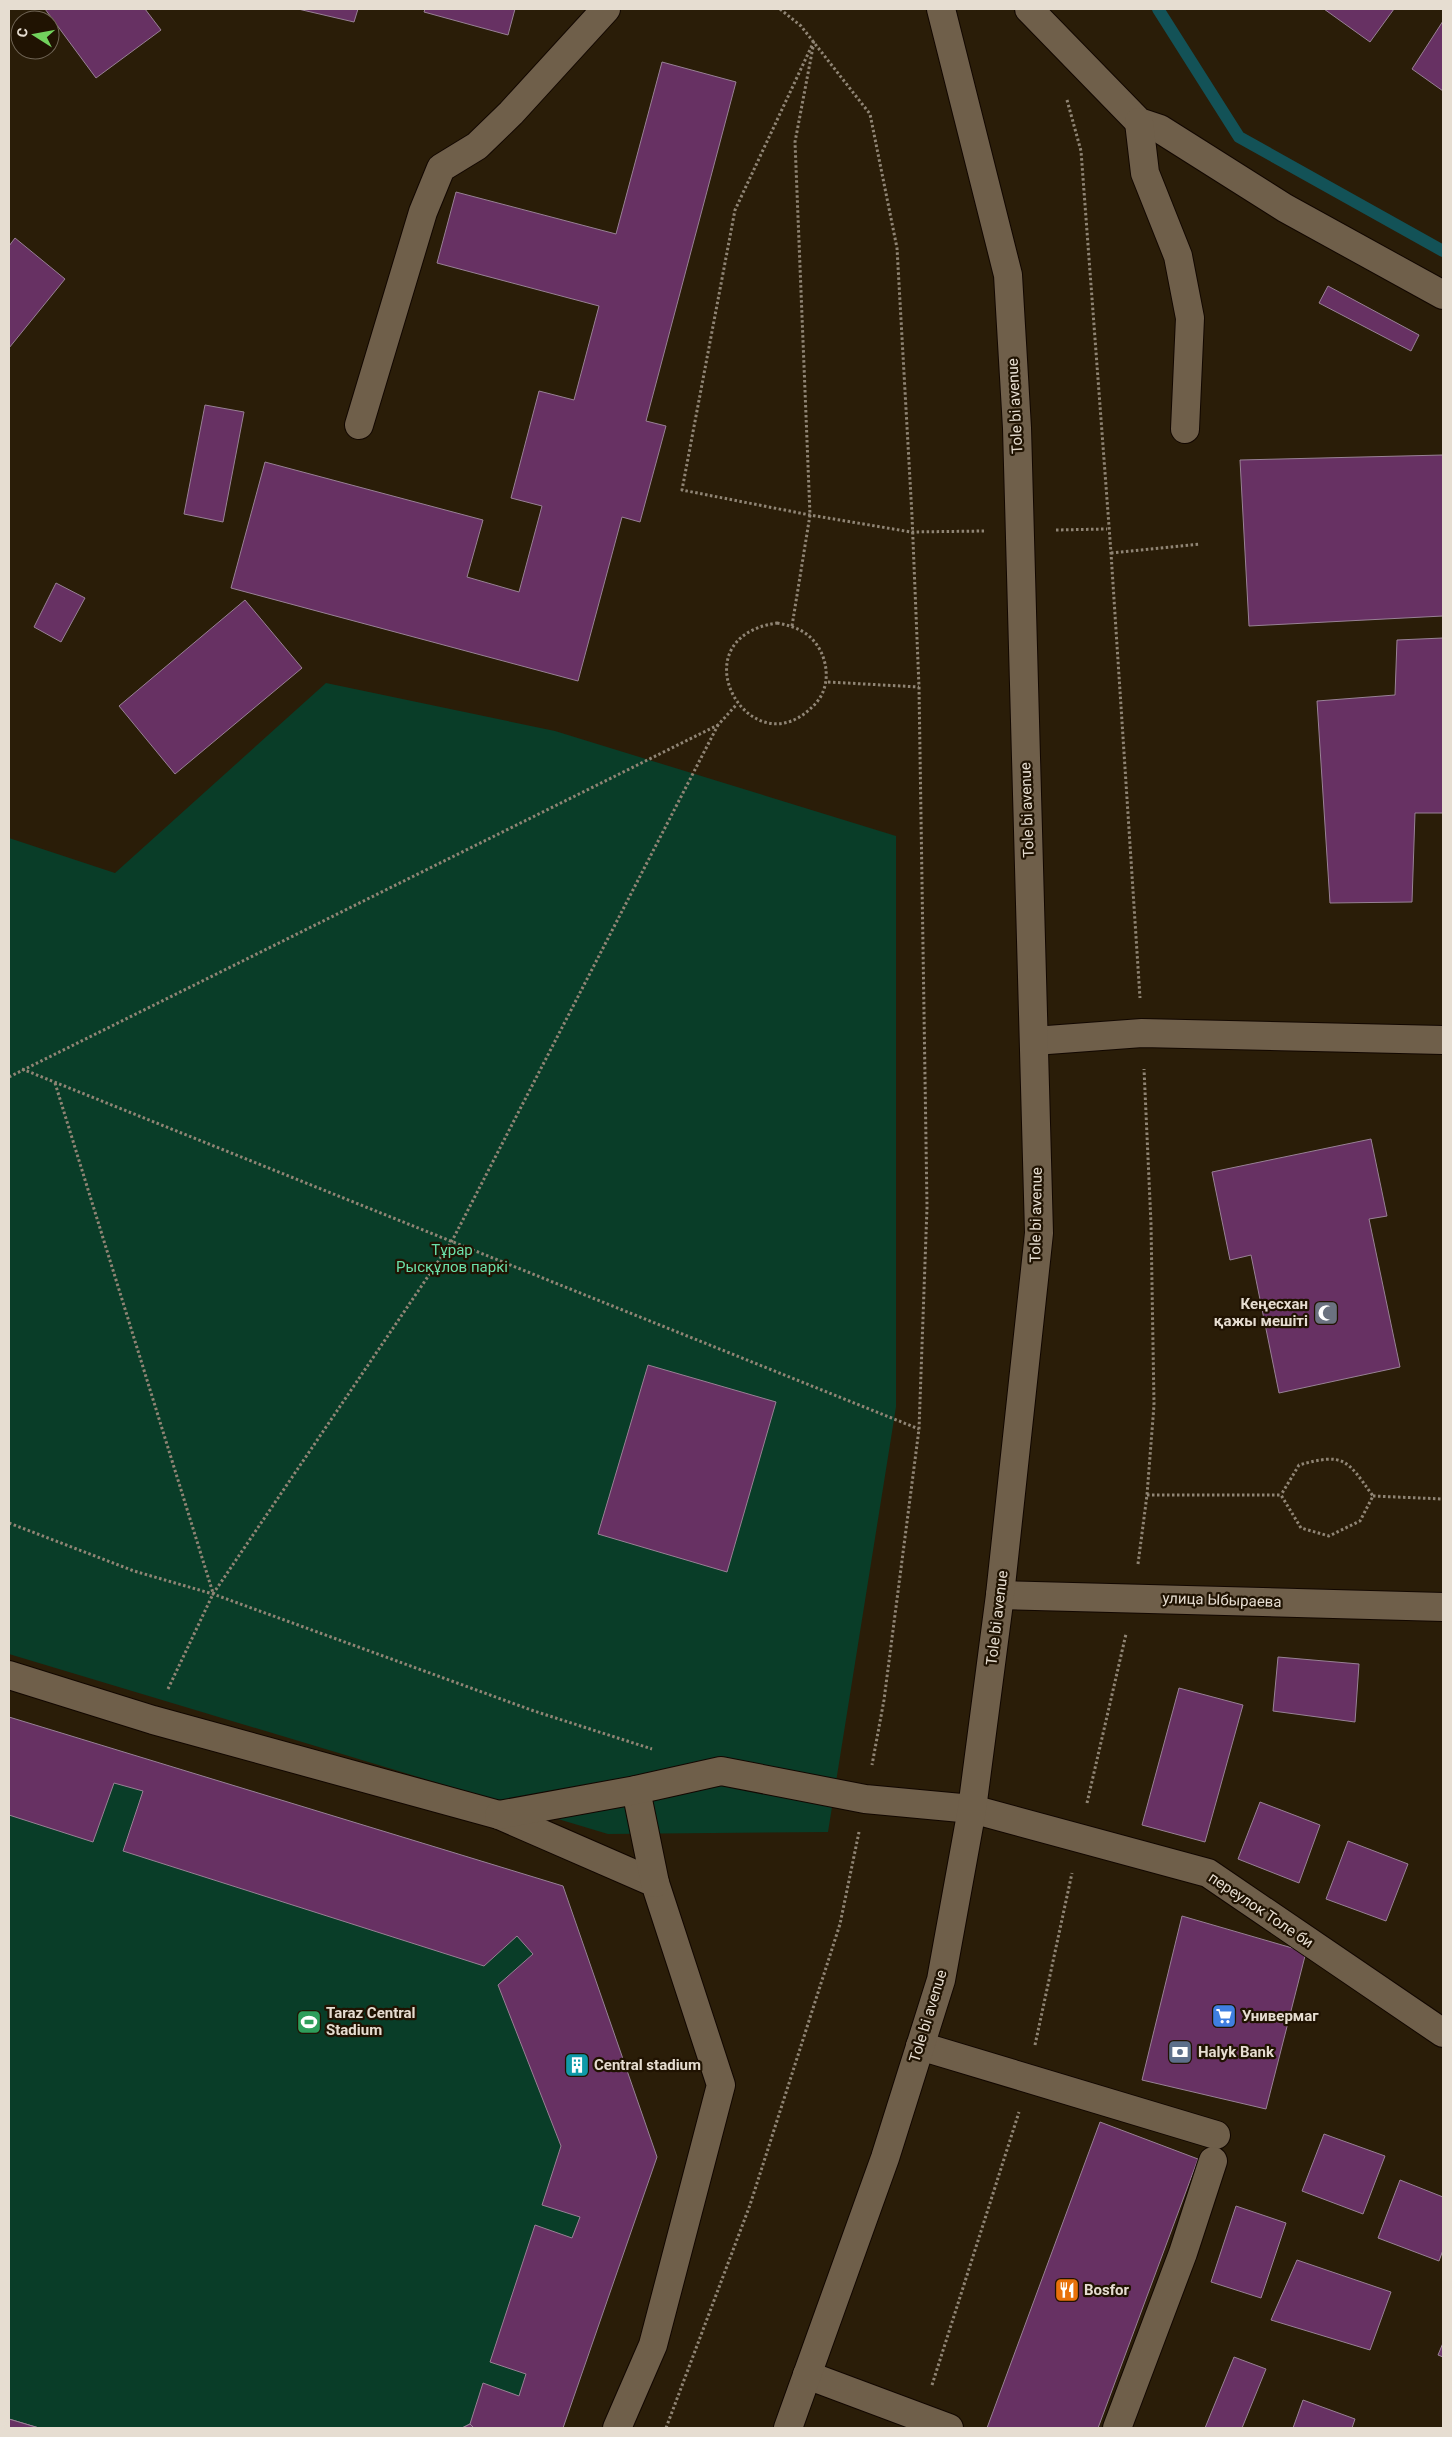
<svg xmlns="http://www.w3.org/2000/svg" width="1452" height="2437" font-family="Roboto,sans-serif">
  <rect width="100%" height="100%" fill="#2a1d08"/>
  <g fill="#093d28">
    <path d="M 326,683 L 555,731 L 896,836 L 896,1407 L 828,1832 L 608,1834 L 9,1654 L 9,838 L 115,873 Z"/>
    <path d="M 9,1717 L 563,1886 L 657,2157 L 563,2428 L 9,2428 Z"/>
  </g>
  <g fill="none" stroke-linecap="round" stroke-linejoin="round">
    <path stroke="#135257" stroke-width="12" d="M 1158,9 L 1239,137 L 1443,251"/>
  </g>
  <g fill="#673163" stroke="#988195">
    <path d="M 45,9 L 145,9 L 161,30 L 96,78 Z"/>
    <path d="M 298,9 L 358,9 L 354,22 Z"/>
    <path d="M 425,9 L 515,9 L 508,35 L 424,12 Z"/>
    <path d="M 1324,9 L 1394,9 L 1370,42 Z"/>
    <path d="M 1443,21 L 1443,91 L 1412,69 Z"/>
    <path d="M 662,62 L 736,82 L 646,421 L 666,426 L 640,522 L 622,517 L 578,681 L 231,588 L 265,462 L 483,520 L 467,577 L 519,592 L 542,506 L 511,498 L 539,391 L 574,400 L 599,306 L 437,263 L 456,192 L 616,234 Z"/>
    <path d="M 15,238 L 65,279 L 9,348 L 9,246 Z"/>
    <path d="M 1328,286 L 1419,335 L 1411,351 L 1319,303 Z"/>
    <path d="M 205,405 L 244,412 L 223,522 L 184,514 Z"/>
    <path d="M 1443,455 L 1443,616 L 1249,626 L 1240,460 Z"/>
    <path d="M 56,583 L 85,598 L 61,642 L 34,627 Z"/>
    <path d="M 245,600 L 302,668 L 175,774 L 119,706 Z"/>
    <path d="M 1443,638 L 1443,813 L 1415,813 L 1412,902 L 1330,903 L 1317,701 L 1395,695 L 1397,640 Z"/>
    <path d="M 1371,1139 L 1387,1216 L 1369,1219 L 1400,1367 L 1279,1393 L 1251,1255 L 1230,1260 L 1212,1172 Z"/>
    <path d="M 648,1365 L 776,1402 L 727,1572 L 598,1534 Z"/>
    <path d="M 1278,1657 L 1359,1664 L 1355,1722 L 1273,1711 Z"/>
    <path d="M 1179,1688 L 1243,1705 L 1205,1842 L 1142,1825 Z"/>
    <path d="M 9,1717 L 563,1886 L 657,2157 L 563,2428 L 462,2428 L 470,2424 L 483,2383 L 519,2396 L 526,2374 L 490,2362 L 535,2225 L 572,2238 L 580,2217 L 542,2205 L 561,2146 L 498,1985 L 533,1954 L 517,1936 L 484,1966 L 123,1851 L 143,1791 L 114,1783 L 93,1842 L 9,1815 Z"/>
    <path d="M 1260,1802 L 1320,1825 L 1299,1883 L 1238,1859 Z"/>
    <path d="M 1348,1841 L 1408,1864 L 1386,1921 L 1326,1899 Z"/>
    <path d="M 1182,1916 L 1306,1952 L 1266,2109 L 1142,2080 Z"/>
    <path d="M 1100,2122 L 1198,2159 L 1098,2428 L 987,2428 Z"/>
    <path d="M 1324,2134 L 1385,2156 L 1363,2214 L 1302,2191 Z"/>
    <path d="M 1400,2180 L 1443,2197 L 1443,2250 L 1439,2261 L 1378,2238 Z"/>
    <path d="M 1236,2206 L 1286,2223 L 1261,2298 L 1211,2282 Z"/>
    <path d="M 1297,2260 L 1391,2292 L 1370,2350 L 1271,2320 Z"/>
    <path d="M 1443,2343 L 1443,2357 L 1438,2355 Z"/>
    <path d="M 1234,2357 L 1266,2369 L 1242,2428 L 1205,2428 Z"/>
    <path d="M 1303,2400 L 1355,2419 L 1352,2428 L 1293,2428 Z"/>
    <path d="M 9,2419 L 39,2428 L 9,2428 Z"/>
    <path d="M 9,2419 L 39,2428 L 9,2428 Z"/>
    <path d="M 470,2424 L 474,2428 L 462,2428 Z"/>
  </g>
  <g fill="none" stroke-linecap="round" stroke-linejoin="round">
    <defs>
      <g id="minor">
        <path d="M 1029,9 L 1139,122 L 1160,129 L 1285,208 L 1443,295"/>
        <path d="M 1139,122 L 1145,173 L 1178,256 L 1190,318 L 1185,429"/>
        <path d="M 359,425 L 423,212 L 441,168 L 477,146 L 511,113 L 606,9"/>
        <path d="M 1034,1041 L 1142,1033 L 1443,1040"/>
        <path d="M 1000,1595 L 1443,1607"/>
        <path d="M 9,1675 L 153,1720 L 499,1815 L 655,1883 L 721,2085 L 653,2345 L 617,2428"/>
        <path d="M 636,1790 L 655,1883"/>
        <path d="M 499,1815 L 636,1790 L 721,1771 L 865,1799 L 972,1809 L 1208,1873 L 1443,2033"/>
        <path d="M 920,2046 L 1216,2135"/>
        <path d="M 807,2375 L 949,2428"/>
        <path d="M 788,2428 L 885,2158 L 941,1980 L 972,1809 L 1000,1595 L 1039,1233 L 1017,428 L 1008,275 L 941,9"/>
        <path d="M 1117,2428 L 1183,2253 L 1213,2161"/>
      </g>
    </defs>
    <use href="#minor" stroke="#120700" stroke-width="30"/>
    <g stroke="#908575" stroke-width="3" stroke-dasharray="2.5 2.5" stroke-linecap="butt">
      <path d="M 780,9 L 801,26 L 870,114 L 897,248 L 912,516 L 919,687 L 927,1207 L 919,1429 L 884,1700 L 872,1765"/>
      <path d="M 814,41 L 735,210 L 682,490 L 810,515 L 911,532 L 984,531"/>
      <path d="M 1067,100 L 1081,151 L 1111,553 L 1140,998"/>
      <path d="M 1056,530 L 1107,529"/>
      <path d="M 1111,553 L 1200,544"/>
      <path d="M 777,623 C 787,625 796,627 805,633 C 827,648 834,683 816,703 C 752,775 673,638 777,623 Z"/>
      <path d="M 792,626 L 810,515 L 795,142 L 813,47"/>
      <path d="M 828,682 L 919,687"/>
      <path d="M 22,1069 L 919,1429"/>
      <path d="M 9,1077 L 718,725 L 737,704"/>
      <path d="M 55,1083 L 213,1593"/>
      <path d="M 1147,1495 L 1281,1495 L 1301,1528 L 1329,1536 L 1360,1521 L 1373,1496 C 1347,1460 1345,1452 1299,1465 L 1281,1495"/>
      <path d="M 1373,1496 L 1443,1499"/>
      <path d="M 9,1523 L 134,1571 L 213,1594 L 534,1711 L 652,1749"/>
      <path d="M 1138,1564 L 1147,1495 L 1154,1405 L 1151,1224 L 1144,1069"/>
      <path d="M 168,1689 L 213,1594 L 452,1241 L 718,725"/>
      <path d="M 1087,1803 L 1126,1634"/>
      <path d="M 1035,2045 L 1072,1873"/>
      <path d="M 932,2385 L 1019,2112"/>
      <path d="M 666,2428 L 750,2205 L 840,1924 L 859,1832"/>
    </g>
    <use href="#minor" stroke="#6f5f4a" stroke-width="28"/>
  </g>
  <defs>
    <symbol id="mosque-square" viewBox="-11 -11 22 22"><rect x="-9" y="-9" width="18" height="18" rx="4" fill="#6b7280" stroke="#201302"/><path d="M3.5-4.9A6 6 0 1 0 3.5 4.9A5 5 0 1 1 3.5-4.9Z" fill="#fff"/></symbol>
    <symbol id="supermarket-square" viewBox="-11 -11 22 22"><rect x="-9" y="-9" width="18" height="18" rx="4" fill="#3f7fe0" stroke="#201302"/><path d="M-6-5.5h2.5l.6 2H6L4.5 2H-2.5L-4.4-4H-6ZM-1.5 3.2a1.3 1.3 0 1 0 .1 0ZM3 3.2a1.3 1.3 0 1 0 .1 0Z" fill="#fff"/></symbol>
    <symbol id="stadium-square" viewBox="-11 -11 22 22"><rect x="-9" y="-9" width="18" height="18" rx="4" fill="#2e9e5b" stroke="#201302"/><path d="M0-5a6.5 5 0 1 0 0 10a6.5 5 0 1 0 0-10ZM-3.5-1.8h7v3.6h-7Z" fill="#fff"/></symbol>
    <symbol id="bank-square" viewBox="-11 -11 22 22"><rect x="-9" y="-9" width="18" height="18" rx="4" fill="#5c6f8a" stroke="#201302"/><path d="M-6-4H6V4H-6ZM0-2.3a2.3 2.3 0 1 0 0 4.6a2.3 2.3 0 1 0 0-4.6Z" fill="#fff"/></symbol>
    <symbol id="building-square" viewBox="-11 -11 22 22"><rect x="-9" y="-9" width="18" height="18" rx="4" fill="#0f9aa8" stroke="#201302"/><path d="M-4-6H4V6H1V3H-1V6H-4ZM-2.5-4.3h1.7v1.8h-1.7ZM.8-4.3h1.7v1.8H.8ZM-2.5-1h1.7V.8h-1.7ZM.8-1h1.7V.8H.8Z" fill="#fff"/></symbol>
    <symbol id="restaurant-square" viewBox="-11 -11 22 22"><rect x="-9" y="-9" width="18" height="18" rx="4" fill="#e8710a" stroke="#201302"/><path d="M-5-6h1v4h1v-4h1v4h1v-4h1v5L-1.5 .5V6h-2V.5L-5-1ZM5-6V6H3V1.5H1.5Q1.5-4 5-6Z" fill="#fff"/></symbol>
  </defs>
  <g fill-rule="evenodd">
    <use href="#mosque-square" x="1312" y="1299" width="28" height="28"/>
    <use href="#supermarket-square" x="1210" y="2002" width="28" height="28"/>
    <use href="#stadium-square" x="295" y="2008" width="28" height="28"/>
    <use href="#bank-square" x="1166" y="2038" width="28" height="28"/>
    <use href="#building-square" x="563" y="2051" width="28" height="28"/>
    <use href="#restaurant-square" x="1053" y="2276" width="28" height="28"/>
  </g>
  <g text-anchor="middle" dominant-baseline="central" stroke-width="4.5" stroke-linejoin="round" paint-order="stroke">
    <g font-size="15" fill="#e6ddd1" stroke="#201302">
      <text transform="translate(1015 406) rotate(-93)">Tole bi avenue</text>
      <text transform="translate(1027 810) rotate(-92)">Tole bi avenue</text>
      <text transform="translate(1036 1215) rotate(-89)">Tole bi avenue</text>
      <text transform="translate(1222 1600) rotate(2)">улица Ыбыраева</text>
      <text transform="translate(997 1618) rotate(-83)">Tole bi avenue</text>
      <text transform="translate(1261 1910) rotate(34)">переулок Толе би</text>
      <text transform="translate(928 2016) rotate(-73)">Tole bi avenue</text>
    </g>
    <g font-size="15" fill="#6be0aa" stroke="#201302">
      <text x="452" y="1250">Тұрар<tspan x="452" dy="17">Рысқұлов паркі</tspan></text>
    </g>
    <g font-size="15" font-weight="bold" fill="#e6ddd1" stroke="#201302" text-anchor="start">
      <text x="1308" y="1304" text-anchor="end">Кеңесхан<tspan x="1308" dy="17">қажы мешіті</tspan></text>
      <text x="326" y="2013">Taraz Central<tspan x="326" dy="17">Stadium</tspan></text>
      <text x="1242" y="2016">Универмаг</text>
      <text x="1198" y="2052">Halyk Bank</text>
      <text x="594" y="2065">Central stadium</text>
      <text x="1084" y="2290">Bosfor</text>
    </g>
  </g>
  <rect width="1452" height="2437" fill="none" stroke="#e6ddd1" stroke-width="20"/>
  <g transform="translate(35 35) rotate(281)"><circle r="24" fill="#201302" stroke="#6f6455"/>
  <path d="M0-4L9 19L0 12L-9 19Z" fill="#72d25d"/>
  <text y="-8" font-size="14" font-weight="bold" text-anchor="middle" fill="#e6ddd1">С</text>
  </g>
</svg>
